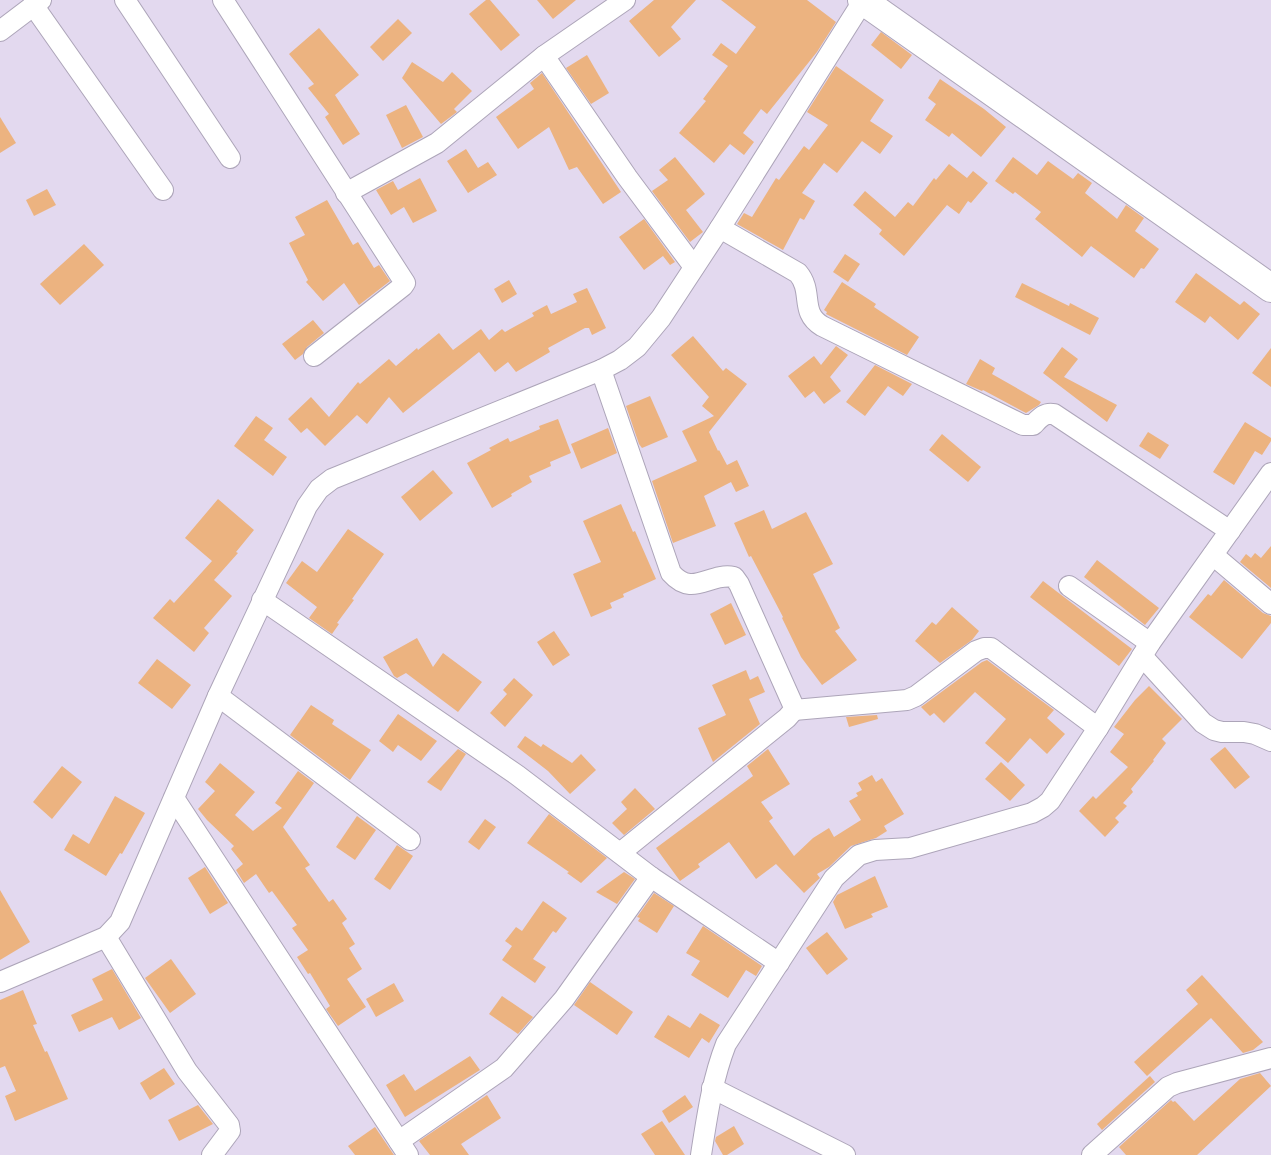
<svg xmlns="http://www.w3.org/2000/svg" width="1271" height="1155" font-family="Overpass,sans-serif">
  <rect width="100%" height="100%" fill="#e3d9ef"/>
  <g fill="#ecb380">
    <path d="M 486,0 L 490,0 L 520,35 L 501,51 L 469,14 Z"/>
    <path d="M 537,0 L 576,0 L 553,19 Z"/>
    <path d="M 654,0 L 696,0 L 671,27 L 681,39 L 659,57 L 629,21 Z"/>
    <path d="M 721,0 L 807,0 L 836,22 L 817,52 L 767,114 L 761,109 L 743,133 L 754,142 L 744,155 L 730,144 L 714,163 L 679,133 L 706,101 L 703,99 L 728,66 L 712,55 L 721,43 L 736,54 L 756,27 Z"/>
    <path d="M 398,19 L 412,33 L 383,61 L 370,47 Z"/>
    <path d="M 319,28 L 359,75 L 335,95 L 360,134 L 343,145 L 325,117 L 329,114 L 308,88 L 314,84 L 289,54 Z"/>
    <path d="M 881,32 L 912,55 L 901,69 L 871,45 Z"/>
    <path d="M 587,55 L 609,93 L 591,104 L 566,68 Z"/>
    <path d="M 412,62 L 443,82 L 452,72 L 472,91 L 454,109 L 457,112 L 441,124 L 402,78 Z"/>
    <path d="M 836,66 L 884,100 L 870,121 L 893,136 L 880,154 L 862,141 L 837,173 L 824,163 L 802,193 L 815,201 L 804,220 L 800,218 L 783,250 L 737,224 L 744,213 L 752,217 L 776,178 L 779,180 L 804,146 L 809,150 L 828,125 L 807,112 Z"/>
    <path d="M 542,73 L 621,192 L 603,204 L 577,167 L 569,170 L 549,127 L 518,149 L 496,117 L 534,89 L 530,83 Z"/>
    <path d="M 940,79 L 984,109 L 1006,127 L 981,157 L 952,133 L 949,137 L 925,120 L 936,104 L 928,98 Z"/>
    <path d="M 406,105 L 423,137 L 402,148 L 386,115 Z"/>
    <path d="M 0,117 L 16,143 L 0,153 Z"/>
    <path d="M 466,149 L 478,168 L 488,162 L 497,175 L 468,193 L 447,161 Z"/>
    <path d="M 675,157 L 705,194 L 686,210 L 703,232 L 690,242 L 652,191 L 668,180 L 659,170 Z"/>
    <path d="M 1013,157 L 1037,175 L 1048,161 L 1073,179 L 1078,173 L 1092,183 L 1085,193 L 1116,218 L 1117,219 L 1126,205 L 1144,218 L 1135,231 L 1159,249 L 1144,269 L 1141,268 L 1134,278 L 1091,246 L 1082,257 L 1035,219 L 1041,212 L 1015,192 L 1013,194 L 995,181 Z"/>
    <path d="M 949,164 L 967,178 L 973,171 L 988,183 L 971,203 L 968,201 L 959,214 L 947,205 L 904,256 L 879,234 L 882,230 L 853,205 L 865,191 L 895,217 L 908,202 L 913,206 L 934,178 L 936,180 Z"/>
    <path d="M 420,178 L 437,211 L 413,223 L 404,207 L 391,215 L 376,190 L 393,181 L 398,190 Z"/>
    <path d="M 47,189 L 56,205 L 34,216 L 26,200 Z"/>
    <path d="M 327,200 L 353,245 L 358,242 L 374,268 L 379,265 L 390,281 L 359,305 L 344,283 L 323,301 L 306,282 L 308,280 L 289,243 L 305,235 L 295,217 Z"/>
    <path d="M 644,219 L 675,262 L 670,265 L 663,256 L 644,270 L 619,237 Z"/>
    <path d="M 84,244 L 104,265 L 60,305 L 40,284 Z"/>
    <path d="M 845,254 L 860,264 L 848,282 L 833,272 Z"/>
    <path d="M 1196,273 L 1240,305 L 1244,301 L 1260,314 L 1238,340 L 1210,316 L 1205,323 L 1175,302 Z"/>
    <path d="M 509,280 L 517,294 L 502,303 L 494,289 Z"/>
    <path d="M 842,282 L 876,304 L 874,307 L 919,337 L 907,355 L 826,314 L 827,312 L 824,310 Z"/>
    <path d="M 1022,283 L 1069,306 L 1070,303 L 1099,318 L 1090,335 L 1015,297 Z"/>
    <path d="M 587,288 L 606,328 L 592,335 L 589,328 L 585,328 L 548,348 L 550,352 L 516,372 L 508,362 L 495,372 L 479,352 L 403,413 L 389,397 L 367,424 L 357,415 L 325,446 L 307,428 L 301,433 L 288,419 L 311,397 L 329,417 L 358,382 L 360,384 L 389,359 L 396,366 L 417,348 L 418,350 L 439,333 L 453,350 L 481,329 L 489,340 L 502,329 L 505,332 L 534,316 L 532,313 L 547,305 L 551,314 L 577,302 L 573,294 Z"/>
    <path d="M 313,320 L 324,333 L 307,347 L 303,354 L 295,360 L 282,344 Z"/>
    <path d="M 693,336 L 723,371 L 726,368 L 747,384 L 709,432 L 718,451 L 719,450 L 727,465 L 737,460 L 749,486 L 736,492 L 731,482 L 704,496 L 716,526 L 673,543 L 652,481 L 697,461 L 682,431 L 714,416 L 702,406 L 709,397 L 671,355 Z"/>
    <path d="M 836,346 L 848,355 L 830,377 L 841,391 L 824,404 L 814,391 L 805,398 L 788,376 L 814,356 L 821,365 Z"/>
    <path d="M 1062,347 L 1078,359 L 1064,377 L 1117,405 L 1107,422 L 1043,373 Z"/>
    <path d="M 1271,348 L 1271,387 L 1252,373 Z"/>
    <path d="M 980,359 L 995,368 L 992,374 L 1041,402 L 1039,405 L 1026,413 L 983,390 L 982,391 L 966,384 Z"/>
    <path d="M 875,365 L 912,384 L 903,396 L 888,386 L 865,416 L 846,402 Z"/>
    <path d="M 650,396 L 668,437 L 642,448 L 639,444 L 626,406 Z"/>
    <path d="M 256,416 L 273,428 L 264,440 L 287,457 L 273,476 L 234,446 Z"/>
    <path d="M 558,419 L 571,453 L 550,462 L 551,466 L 529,476 L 532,482 L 511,494 L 512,496 L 492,508 L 467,463 L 491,450 L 489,448 L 508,438 L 510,442 L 540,429 L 539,426 Z"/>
    <path d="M 1245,422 L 1271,438 L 1271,441 L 1262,455 L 1255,451 L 1234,485 L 1213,472 Z"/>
    <path d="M 608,428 L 617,453 L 581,469 L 571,444 Z"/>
    <path d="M 1148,432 L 1169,445 L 1160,459 L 1139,446 Z"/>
    <path d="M 942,434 L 981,467 L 968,482 L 929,450 Z"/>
    <path d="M 433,470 L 453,493 L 420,521 L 401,497 Z"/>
    <path d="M 218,499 L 254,530 L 236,552 L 238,553 L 214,580 L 232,596 L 204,628 L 209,633 L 194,652 L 153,618 L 170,599 L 174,603 L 212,561 L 185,538 Z"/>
    <path d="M 621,504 L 633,532 L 635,531 L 656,579 L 623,594 L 624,597 L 610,603 L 612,608 L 591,617 L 573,574 L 601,562 L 583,521 Z"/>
    <path d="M 764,510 L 772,529 L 806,512 L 833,564 L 813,574 L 840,628 L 835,631 L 857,660 L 822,685 L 801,657 L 782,618 L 783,617 L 751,556 L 749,557 L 734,523 Z"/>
    <path d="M 348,529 L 384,554 L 352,599 L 354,600 L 337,623 L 339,624 L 332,634 L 309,618 L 317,607 L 286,583 L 302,561 L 317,572 Z"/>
    <path d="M 1271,546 L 1271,588 L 1240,562 L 1246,554 L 1251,558 L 1255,553 L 1261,558 Z"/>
    <path d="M 1097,560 L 1159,608 L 1145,625 L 1084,577 Z"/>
    <path d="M 1224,580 L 1263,613 L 1271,616 L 1271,623 L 1242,659 L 1189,617 L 1208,594 L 1211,596 Z"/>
    <path d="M 1043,581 L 1132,649 L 1119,666 L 1030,597 Z"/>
    <path d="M 731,603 L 746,635 L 725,645 L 710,614 Z"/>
    <path d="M 952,607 L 979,631 L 972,640 L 940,663 L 915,641 L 932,622 L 936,625 Z"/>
    <path d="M 554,631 L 570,655 L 553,666 L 537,642 Z"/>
    <path d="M 417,638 L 433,667 L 443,653 L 482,682 L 458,712 L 406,673 L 397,678 L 394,676 L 383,657 Z"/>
    <path d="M 157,659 L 191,685 L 172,709 L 138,683 Z"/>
    <path d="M 987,660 L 1054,710 L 1047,718 L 1065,734 L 1047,754 L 1030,738 L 1008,763 L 985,743 L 1006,719 L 975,692 L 944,723 L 934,713 L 930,716 L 921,707 L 982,662 Z"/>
    <path d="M 746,670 L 750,680 L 758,676 L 765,692 L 749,699 L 760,724 L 713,762 L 698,728 L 726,715 L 712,685 Z"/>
    <path d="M 514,678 L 533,695 L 505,727 L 490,713 L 507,694 L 503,690 Z"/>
    <path d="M 1149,686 L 1182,719 L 1162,739 L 1166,743 L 1153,760 L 1154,761 L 1131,789 L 1133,792 L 1123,803 L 1127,806 L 1115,818 L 1119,822 L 1105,837 L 1079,811 L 1093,796 L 1096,799 L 1128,767 L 1110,752 L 1124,734 L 1114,727 L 1135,700 Z"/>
    <path d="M 311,705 L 334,720 L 332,724 L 371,750 L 350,780 L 290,735 Z"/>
    <path d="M 398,714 L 437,741 L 421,761 L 398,745 L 393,752 L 379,741 Z"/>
    <path d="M 877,715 L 878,719 L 849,727 L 846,717 Z"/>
    <path d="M 525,736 L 541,747 L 543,744 L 572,763 L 581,754 L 596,770 L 570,794 L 548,771 L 517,747 Z"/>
    <path d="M 1225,747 L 1250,777 L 1235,789 L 1210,759 Z"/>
    <path d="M 458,749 L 466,754 L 441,791 L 427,782 Z"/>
    <path d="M 768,749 L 790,784 L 761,802 L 773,818 L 769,821 L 794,856 L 813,838 L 829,828 L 834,837 L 861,820 L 849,801 L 858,796 L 856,793 L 862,790 L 858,783 L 872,775 L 876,782 L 882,778 L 904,814 L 884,826 L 887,831 L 876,838 L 851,846 L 829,867 L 817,874 L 820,878 L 804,893 L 776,864 L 756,879 L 729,842 L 698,864 L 700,867 L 680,881 L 656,848 L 753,776 L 747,766 Z"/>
    <path d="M 1001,762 L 1025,785 L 1010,801 L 985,779 Z"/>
    <path d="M 220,763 L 255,792 L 235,815 L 253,831 L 282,808 L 275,803 L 298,771 L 314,783 L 283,827 L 310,865 L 305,868 L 329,902 L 333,899 L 347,919 L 342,923 L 355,944 L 349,948 L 362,969 L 347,979 L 366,1007 L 338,1026 L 326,1009 L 330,1006 L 310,973 L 308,974 L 297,957 L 308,950 L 292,928 L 297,925 L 272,891 L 269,893 L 256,874 L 244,883 L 236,870 L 243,864 L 231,849 L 234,846 L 207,820 L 198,809 L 215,791 L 205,782 Z"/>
    <path d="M 62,766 L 82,782 L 52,819 L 33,802 Z"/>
    <path d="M 635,788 L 655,809 L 624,835 L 612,823 L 627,809 L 621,802 Z"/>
    <path d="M 115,796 L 145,813 L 122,854 L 120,853 L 106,876 L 64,850 L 73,834 L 89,844 Z"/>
    <path d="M 549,814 L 607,858 L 581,883 L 567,873 L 569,872 L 527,843 Z"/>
    <path d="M 357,816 L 376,830 L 355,860 L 336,847 Z"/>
    <path d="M 485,819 L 496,827 L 479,850 L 468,842 Z"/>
    <path d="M 397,845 L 413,856 L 390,890 L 374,879 Z"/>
    <path d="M 205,867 L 228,903 L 210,914 L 188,878 Z"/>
    <path d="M 624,872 L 635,879 L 617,904 L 596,892 Z"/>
    <path d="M 875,876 L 888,907 L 871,914 L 873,917 L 845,929 L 833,902 L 837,895 Z"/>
    <path d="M 0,890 L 30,942 L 0,960 Z"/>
    <path d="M 654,893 L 674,906 L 657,933 L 638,921 L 640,918 L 637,917 Z"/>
    <path d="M 543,901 L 567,918 L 556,933 L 553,931 L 533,959 L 546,967 L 535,983 L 502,960 L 512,946 L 505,941 L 516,927 L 522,931 Z"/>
    <path d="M 703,926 L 762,966 L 756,976 L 746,970 L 728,998 L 691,975 L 700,961 L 686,953 Z"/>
    <path d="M 827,932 L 848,959 L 827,975 L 806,948 Z"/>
    <path d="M 171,959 L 196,994 L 170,1013 L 145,978 Z"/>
    <path d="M 112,969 L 141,1018 L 119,1030 L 112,1017 L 79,1032 L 71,1015 L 103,1000 L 92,979 Z"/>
    <path d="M 1202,975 L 1263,1042 L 1253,1050 L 1243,1053 L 1211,1018 L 1147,1076 L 1134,1062 L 1198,1004 L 1186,990 Z"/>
    <path d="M 590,982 L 633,1012 L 617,1035 L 574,1005 Z"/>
    <path d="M 394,983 L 404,1001 L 376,1017 L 366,999 Z"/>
    <path d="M 23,990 L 37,1024 L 33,1025 L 45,1052 L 47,1051 L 68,1099 L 15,1121 L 5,1096 L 16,1091 L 5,1066 L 0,1068 L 0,1000 Z"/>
    <path d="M 502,996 L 533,1017 L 518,1034 L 489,1014 Z"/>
    <path d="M 700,1013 L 720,1025 L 709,1043 L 702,1038 L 689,1058 L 654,1037 L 668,1015 L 690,1028 Z"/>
    <path d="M 470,1056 L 480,1070 L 405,1117 L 386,1085 L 404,1074 L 415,1091 Z"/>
    <path d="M 164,1068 L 175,1084 L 150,1100 L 140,1083 Z"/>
    <path d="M 1260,1073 L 1271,1086 L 1197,1155 L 1126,1155 L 1119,1147 L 1171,1100 L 1173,1102 L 1175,1101 L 1194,1121 L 1240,1079 Z"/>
    <path d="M 1150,1076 L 1155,1082 L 1102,1130 L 1097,1124 Z"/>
    <path d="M 487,1095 L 501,1118 L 461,1144 L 469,1155 L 430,1155 L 419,1141 Z"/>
    <path d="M 685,1095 L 693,1107 L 669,1123 L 662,1111 Z"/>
    <path d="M 198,1105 L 213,1124 L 179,1141 L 168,1120 Z"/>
    <path d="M 662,1121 L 685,1155 L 655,1155 L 641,1134 Z"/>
    <path d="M 734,1126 L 744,1144 L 727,1155 L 723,1155 L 715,1141 L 716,1137 Z"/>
    <path d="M 375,1127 L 394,1155 L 355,1155 L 348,1146 Z"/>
  </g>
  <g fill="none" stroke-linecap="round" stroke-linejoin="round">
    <defs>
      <g id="street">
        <path d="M 125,0 L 230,158"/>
        <path d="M 223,0 L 405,283 L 403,286 L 314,356"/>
        <path d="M 33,5 L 163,190"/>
        <path d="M 0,31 L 41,0"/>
        <path d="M 544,56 L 627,177 L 694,267"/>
        <path d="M 346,193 L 437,143 L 544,56 L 625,0"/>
        <path d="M 720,228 L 798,273 C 814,292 799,312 822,326 L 1023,425 L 1033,425 C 1039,419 1044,412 1054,414 L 1230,531"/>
        <path d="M 601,370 L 671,573 C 693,598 709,572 734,577 L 739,584 L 793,705 L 794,710 L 787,718 L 620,853"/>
        <path d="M 1213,555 L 1271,604"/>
        <path d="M 1069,586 L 1150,643"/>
        <path d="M 262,600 L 517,775 L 651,877 L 779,963"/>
        <path d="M 1142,656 L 1203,723 L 1214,730 L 1222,732 L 1244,732 L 1255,734 L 1271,741"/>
        <path d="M 218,696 L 410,840"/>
        <path d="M 794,710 L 907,700 L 916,696 L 976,651 L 984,648 L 991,648 L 1098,728"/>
        <path d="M 174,798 L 408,1155"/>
        <path d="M 106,937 L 187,1071 L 229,1125 L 230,1131 L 212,1155"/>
        <path d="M 0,982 L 106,937 L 120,922 L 218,696 L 307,506 L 319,489 L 332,479 L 601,370 L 620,360 L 637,347 L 661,318 L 720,228 L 863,1"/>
        <path d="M 712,1088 L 845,1155"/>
        <path d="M 399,1141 L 504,1068 L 564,999 L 651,877"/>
        <path d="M 701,1155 C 707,1117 712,1080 726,1044 L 834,878 L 859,855 L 875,850 L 910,848 L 1032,813 L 1043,807 L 1050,801 L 1098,728 L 1150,643 L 1271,473"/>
        <path d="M 1092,1155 L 1168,1087 L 1177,1083 L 1271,1058"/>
      </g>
      <path id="secondary" d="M 862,0 L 1271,288"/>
    </defs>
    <use href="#street" stroke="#ada5b9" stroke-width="22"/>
    <use href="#secondary" stroke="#ada5b9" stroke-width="30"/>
    <use href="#street" stroke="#fff" stroke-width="20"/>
    <use href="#secondary" stroke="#fff" stroke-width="28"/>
  </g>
</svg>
